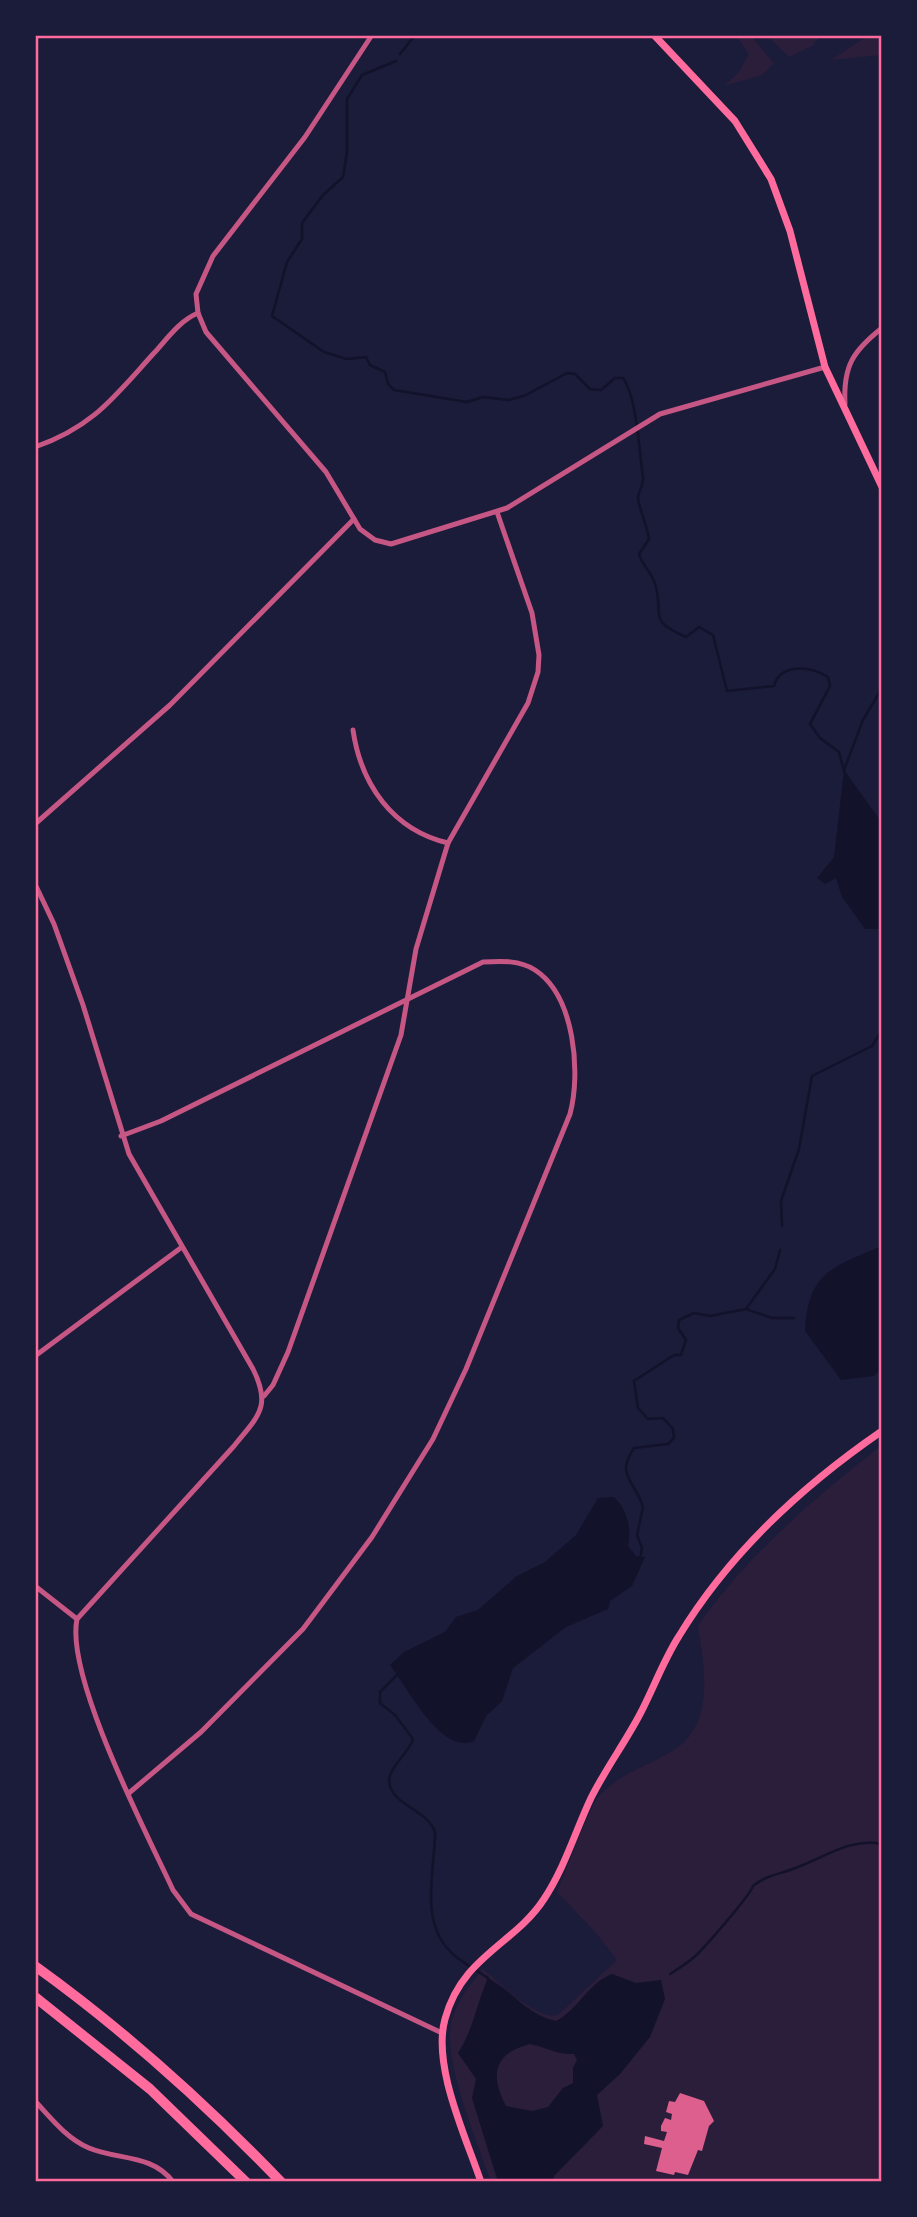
<svg xmlns="http://www.w3.org/2000/svg" width="917" height="2217" font-family="Mulish,sans-serif">
  <rect width="100%" height="100%" fill="#1b1b3a"/>
  <g fill="#2a1e3b">
    <path d="M 736,35 L 750,35 L 774,63 L 762,75 L 724,86 L 738,73 L 749,54 Z"/>
    <path d="M 767,35 L 821,35 L 812,46 L 789,57 Z"/>
    <path d="M 869,35 L 882,35 L 882,55 L 831,60 Z"/>
    <path d="M 882,1445 L 882,2182 L 491,2182 C 478,2144 441,2057 452,2020 C 458,2000 470,1984 483,1969 C 500,1983 536,2020 558,2015 L 617,1960 L 596,1933 L 557,1892 C 566,1873 589,1805 601,1794 C 622,1772 649,1766 674,1750 C 716,1723 704,1666 698,1626 C 747,1555 815,1498 882,1445 Z"/>
  </g>
  <g fill="#12122b" fill-rule="evenodd">
    <path d="M 844,770 L 882,823 L 882,929 L 865,929 L 842,897 L 836,878 L 825,884 L 817,878 L 834,857 Z"/>
    <path d="M 882,1246 L 882,1368 L 874,1376 L 841,1380 L 805,1331 C 808,1271 833,1267 882,1246 Z"/>
    <path d="M 614,1497 C 627,1510 632,1527 628,1546 L 636,1556 L 645,1557 L 632,1586 L 610,1601 L 608,1609 L 566,1627 L 513,1668 L 502,1701 L 486,1716 L 474,1741 C 441,1755 408,1688 390,1665 L 404,1652 L 445,1632 L 456,1617 L 478,1610 L 517,1576 L 545,1562 L 576,1535 L 598,1498 Z"/>
    <path d="M 612,1974 L 636,1983 L 661,1980 L 665,1999 L 650,2037 L 620,2074 L 597,2095 L 603,2126 L 554,2176 L 553,2182 L 498,2182 L 472,2098 L 476,2079 L 458,2053 C 474,2028 476,2005 488,1978 C 513,1991 527,2015 556,2021 C 578,2010 588,1983 612,1974 ZM 530,2044 C 546,2047 557,2055 574,2054 L 577,2060 L 573,2068 L 573,2083 L 563,2088 L 548,2107 L 532,2111 L 506,2106 C 489,2074 495,2053 530,2044 Z"/>
  </g>
  <g fill="none" stroke-linecap="round" stroke-linejoin="round">
    <g stroke="#12122b" stroke-width="2.5">
      <path d="M 400,54 L 415,35"/>
      <path d="M 396,61 L 362,75 L 347,99 L 347,152 L 343,177 L 323,195 L 302,223 L 302,239 L 287,262 L 272,316 L 324,352 L 347,359 L 366,357 L 370,365 L 385,372 L 388,384 L 394,390 L 467,402 L 483,397 L 508,400 L 524,396 L 567,373 L 575,374 L 590,389 L 601,390 L 615,378 L 623,378 C 637,397 639,451 643,477 C 644,485 639,490 638,497 C 637,503 648,528 649,539 L 639,554 C 642,565 652,573 655,584 C 665,617 646,619 686,637 L 699,627 L 713,635 L 727,691 L 774,686 C 780,663 810,666 828,677 L 830,686 L 810,724 L 820,738 L 839,752 L 845,774"/>
      <path d="M 844,770 L 863,720 L 882,688"/>
      <path d="M 782,1226 L 781,1201 L 799,1149 L 812,1076 L 872,1046 L 882,1030"/>
      <path d="M 746,1309 L 775,1269 L 780,1250"/>
      <path d="M 640,1560 L 642,1548 L 637,1535 L 643,1507 C 635,1480 615,1476 634,1448 L 668,1444 L 674,1438 L 673,1429 L 663,1418 L 648,1419 L 638,1408 L 634,1381 L 674,1355 L 681,1355 L 686,1340 L 678,1328 L 679,1320 L 694,1313 L 710,1316 L 746,1309 L 772,1318 L 794,1318"/>
      <path d="M 398,1674 L 380,1692 L 380,1703 L 395,1715 L 413,1739 C 409,1754 384,1770 390,1786 C 397,1807 427,1810 435,1832 C 435,1870 420,1918 448,1949 C 458,1961 475,1969 488,1978 L 488,1981"/>
      <path d="M 670,1974 C 678,1969 686,1964 693,1958 C 703,1950 751,1894 753,1886 C 768,1874 782,1874 798,1867 C 827,1856 850,1838 882,1844"/>
    </g>
  </g>
  <path fill="#dd5f8e" d="M 680,2093 L 704,2101 L 714,2121 L 709,2126 L 702,2151 L 698,2150 L 688,2175 L 675,2172 L 674,2175 L 656,2171 L 662,2148 L 644,2144 L 645,2136 L 664,2141 L 667,2132 L 661,2131 L 661,2126 L 665,2118 L 671,2120 L 672,2114 L 666,2112 L 669,2101 L 675,2102 Z"/>
  <g fill="none" stroke-linecap="round" stroke-linejoin="round">
    <g stroke="#c65784" stroke-width="5">
      <path d="M 372,35 L 305,137 L 213,256 L 196,294 L 198,313 L 206,332 L 326,472 L 360,529 L 375,540 L 391,544 L 507,508 L 660,414 L 825,367"/>
      <path d="M 845,404 C 843,366 853,351 882,328"/>
      <path d="M 35,447 C 93,427 114,397 154,353 C 167,339 179,321 198,313"/>
      <path d="M 353,730 C 361,785 393,830 448,843"/>
      <path d="M 35,824 L 170,705 L 354,519"/>
      <path d="M 35,884 L 54,924 L 83,1005 L 129,1154 L 253,1369 C 272,1407 258,1416 234,1446 L 77,1619 C 65,1676 146,1832 173,1890 L 191,1914 L 442,2033"/>
      <path d="M 121,1136 L 161,1121 L 483,962 C 501,961 520,960 535,970 C 575,996 581,1073 570,1114 L 466,1369 L 433,1439 L 372,1537 L 303,1629 L 201,1732 L 129,1793"/>
      <path d="M 35,1356 L 182,1247"/>
      <path d="M 264,1396 L 273,1385 L 288,1352 L 401,1035 L 416,949 L 448,843 L 528,703 L 538,672 L 539,655 L 532,613 L 497,512"/>
      <path d="M 35,1586 L 77,1619"/>
      <path d="M 35,2101 C 51,2118 66,2138 89,2148 C 117,2160 153,2154 173,2182"/>
    </g>
    <g stroke="#ff6b9d" stroke-width="7">
      <path d="M 654,35 L 735,121 L 771,179 L 790,231 L 825,367 L 882,487"/>
      <path d="M 481,2182 C 466,2137 432,2066 445,2019 C 462,1956 515,1944 544,1899 C 565,1867 575,1832 591,1798 C 605,1770 624,1744 639,1716 C 653,1690 663,1661 679,1636 C 730,1552 802,1486 882,1431"/>
    </g>
    <g stroke="#ff6b9d" stroke-width="10">
      <path d="M 35,1966 C 124,2030 205,2103 281,2182"/>
      <path d="M 35,1997 L 150,2089 L 246,2182"/>
    </g>
  </g>
  <rect width="917" height="2217" fill="none" stroke="#1b1b3a" stroke-width="74"/>
  <rect x="37" y="37" width="843" height="2143" fill="none" stroke="#ff6b9d" stroke-width="2.5"/>
</svg>
